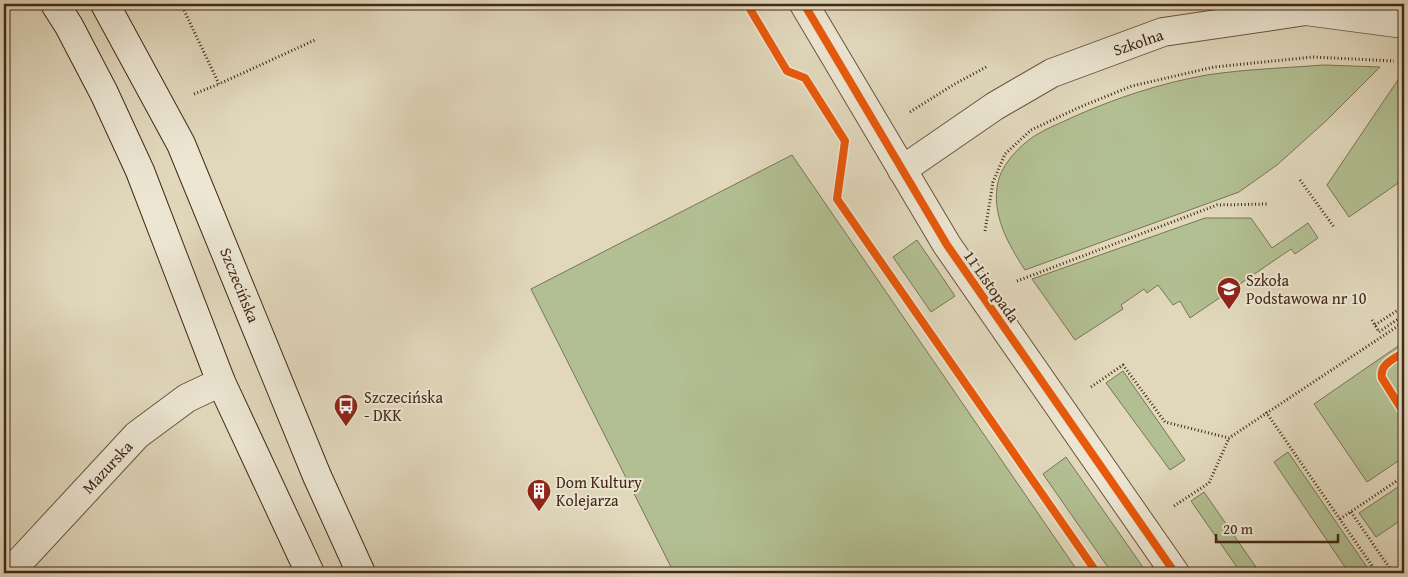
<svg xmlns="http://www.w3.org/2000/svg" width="1408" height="577" font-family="'Gentium Book Plus',serif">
  <rect width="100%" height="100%" fill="#e1d8bc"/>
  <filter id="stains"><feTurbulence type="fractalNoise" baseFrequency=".004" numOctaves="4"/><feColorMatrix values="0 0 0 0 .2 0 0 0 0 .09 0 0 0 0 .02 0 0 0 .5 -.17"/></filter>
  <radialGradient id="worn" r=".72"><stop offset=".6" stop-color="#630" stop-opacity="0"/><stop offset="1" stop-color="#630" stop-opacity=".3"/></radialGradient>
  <g fill="#b2bf92" stroke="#7a7454">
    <path d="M 1324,65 L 1380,67 L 1326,121 L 1277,165 L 1239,192 L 1025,270 C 1008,244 991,214 998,182 C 1002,164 1020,145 1036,135 C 1047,128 1061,123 1073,117 C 1116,98 1161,83 1207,75 C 1246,69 1285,68 1324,65 Z"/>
    <path d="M 1404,71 L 1404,179 L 1349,217 L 1327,185 Z"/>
    <path d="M 792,155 L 1079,573 L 674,573 L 531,289 Z"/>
    <path d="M 1205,218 L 1251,218 L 1272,248 L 1308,223 L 1318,238 L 1295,254 L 1291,249 L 1190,318 L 1180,301 L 1173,305 L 1158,285 L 1147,293 L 1144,289 L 1121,305 L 1123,309 L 1075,340 L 1032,279 Z"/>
    <path d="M 917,240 L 955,296 L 931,312 L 893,257 Z"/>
    <path d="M 1404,342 L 1404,457 L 1367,482 L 1314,404 Z"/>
    <path d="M 1123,371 L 1185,460 L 1170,470 L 1106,383 Z"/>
    <path d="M 1288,452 L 1371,573 L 1349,573 L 1274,462 Z"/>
    <path d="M 1066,457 L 1147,573 L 1112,573 L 1043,474 Z"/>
    <path d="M 1404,483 L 1404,518 L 1376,537 L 1359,513 Z"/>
    <path d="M 1204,492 L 1260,573 L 1241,573 L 1191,501 Z"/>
  </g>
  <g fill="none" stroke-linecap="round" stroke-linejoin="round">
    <defs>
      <g id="minor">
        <path d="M 804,4 L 947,245 L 1175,573"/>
        <path d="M 902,170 L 995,106 L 1052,73 L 1163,32 L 1306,11 L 1404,24"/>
        <path d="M 9,573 L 137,435 L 187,398 L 221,382"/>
      </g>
      <g id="secondary">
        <path d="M 55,4 L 69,26 L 104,93 L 140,171 L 221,382 L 310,573"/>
        <path d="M 105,4 L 181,144 L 317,476 L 361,573"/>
      </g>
    </defs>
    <use href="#minor" stroke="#6a5540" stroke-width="30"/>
    <use href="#secondary" stroke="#432916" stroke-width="30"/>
    <g stroke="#432916" stroke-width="3" stroke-dasharray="1 2.5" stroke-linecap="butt">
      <path d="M 181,4 L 219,84 L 315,40"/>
      <path d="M 194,94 L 219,84"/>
      <path d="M 910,112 L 953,85 L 988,66"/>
      <path d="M 1300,180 L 1334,227"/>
      <path d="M 985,231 L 993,182 L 1005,154 L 1031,130 L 1080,107 L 1132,86 L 1214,67 L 1313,57 L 1394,61"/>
      <path d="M 1017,281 L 1217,205 L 1267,204"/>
      <path d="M 1372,320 L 1379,332"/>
      <path d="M 1375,325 L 1404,306"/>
      <path d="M 1379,332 L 1404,315"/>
      <path d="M 1091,387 L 1123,365 L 1165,422 L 1229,438 L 1404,322"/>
      <path d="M 1266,412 L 1377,573"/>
      <path d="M 1174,506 L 1209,483 L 1229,438"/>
      <path d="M 1351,512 L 1393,573"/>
      <path d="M 1340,519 L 1404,476"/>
    </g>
    <use href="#minor" stroke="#ece6d3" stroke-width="28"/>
    <use href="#secondary" stroke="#ece6d3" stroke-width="28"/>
    <defs>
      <g id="cycleway">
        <path d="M 747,4 L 787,71 L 805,78 L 845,141 L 837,199 L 1097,573"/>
        <path d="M 804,4 L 947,245 L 1175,573"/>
        <path d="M 1404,352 C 1394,359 1379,364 1382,378 L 1404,413"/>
      </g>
    </defs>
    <use href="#cycleway" stroke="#ece6d3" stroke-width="11"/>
    <use href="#cycleway" stroke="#e8590c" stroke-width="8"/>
  </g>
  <defs>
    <symbol id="school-pin" viewBox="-11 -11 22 30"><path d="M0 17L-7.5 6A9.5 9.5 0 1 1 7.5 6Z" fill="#8f2418" stroke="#ece6d3"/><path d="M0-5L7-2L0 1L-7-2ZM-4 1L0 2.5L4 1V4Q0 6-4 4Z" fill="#fff"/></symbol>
    <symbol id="bus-pin" viewBox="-11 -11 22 30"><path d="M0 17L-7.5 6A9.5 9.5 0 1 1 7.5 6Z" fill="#8f2418" stroke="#ece6d3"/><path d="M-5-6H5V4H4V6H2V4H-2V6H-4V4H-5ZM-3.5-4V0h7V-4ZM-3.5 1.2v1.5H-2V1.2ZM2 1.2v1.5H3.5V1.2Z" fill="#fff"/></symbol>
    <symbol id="building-pin" viewBox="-11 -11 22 30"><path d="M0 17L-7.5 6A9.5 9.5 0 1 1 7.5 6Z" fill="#8f2418" stroke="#ece6d3"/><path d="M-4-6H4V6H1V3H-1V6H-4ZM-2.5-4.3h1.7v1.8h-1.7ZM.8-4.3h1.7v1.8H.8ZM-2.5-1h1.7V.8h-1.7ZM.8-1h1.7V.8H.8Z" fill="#fff"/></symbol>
  </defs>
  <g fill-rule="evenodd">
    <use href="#school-pin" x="1215" y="275" width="28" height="38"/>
    <use href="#bus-pin" x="332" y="392" width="28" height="38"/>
    <use href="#building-pin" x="525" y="477" width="28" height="38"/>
  </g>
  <g text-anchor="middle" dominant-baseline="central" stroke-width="4" stroke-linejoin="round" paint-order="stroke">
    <g font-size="16" fill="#432916" stroke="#ece6d3">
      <text transform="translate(1138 42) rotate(-19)">Szkolna</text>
      <text transform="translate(240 285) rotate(68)">Szczecińska</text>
      <text transform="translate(992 286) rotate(55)">11 Listopada</text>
      <text transform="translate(107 467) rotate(-47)">Mazurska</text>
    </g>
    <g font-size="16" fill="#432916" stroke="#ece6d3" text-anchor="start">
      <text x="1246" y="280">Szkoła<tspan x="1246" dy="18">Podstawowa nr 10</tspan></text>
      <text x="364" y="397">Szczecińska<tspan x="364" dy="18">- DKK</tspan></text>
      <text x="556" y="482">Dom Kultury<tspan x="556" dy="18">Kolejarza</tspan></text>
    </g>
  </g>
  <rect width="1408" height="577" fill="none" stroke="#e1d8bc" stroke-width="20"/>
  <rect x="5" y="5" width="1398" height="567" fill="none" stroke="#432916" stroke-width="2.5"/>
  <rect x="10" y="10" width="1388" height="557" fill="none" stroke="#432916"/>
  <path d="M1216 534v8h122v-8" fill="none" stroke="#432916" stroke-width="2.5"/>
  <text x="1223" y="534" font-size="15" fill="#432916" stroke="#ece6d3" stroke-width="4" paint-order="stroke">20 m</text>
  <rect width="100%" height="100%" filter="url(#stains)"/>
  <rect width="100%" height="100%" fill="url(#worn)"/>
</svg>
